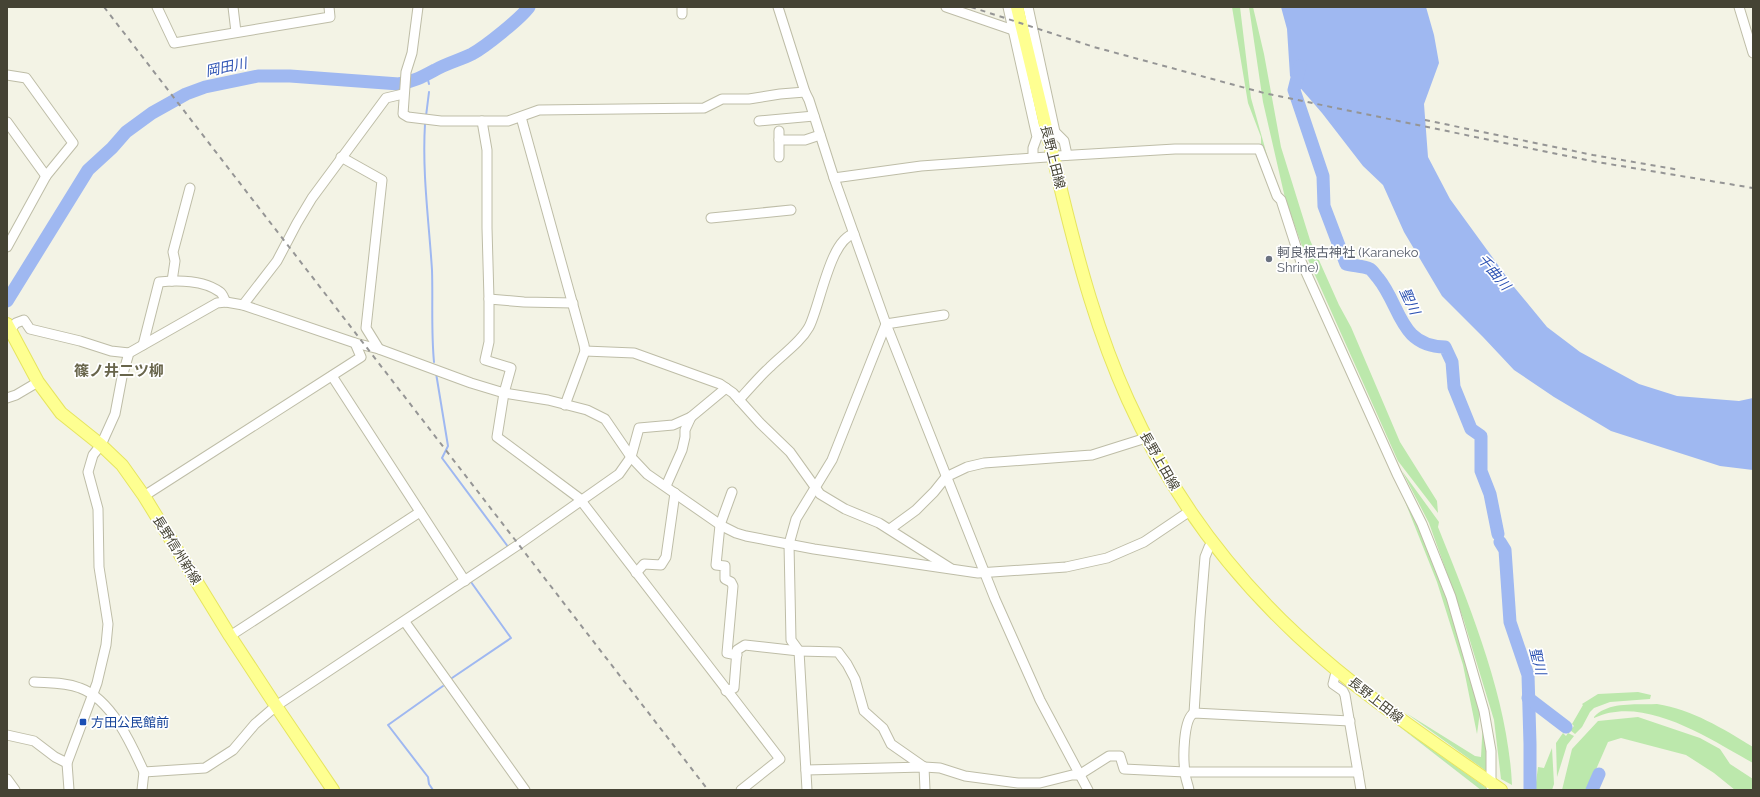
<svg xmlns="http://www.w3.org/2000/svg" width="1760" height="797" font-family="Raleway,'Noto Sans JP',sans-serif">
  <rect width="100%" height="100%" fill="#f3f3e5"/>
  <g fill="#bce8ac">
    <path d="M 1232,7 L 1240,7 L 1251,98 L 1277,191 L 1261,146 L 1261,137 L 1248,103 Z"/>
    <path d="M 1249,7 L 1253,7 L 1264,54 L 1281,147 L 1310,240 L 1339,305 L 1351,327 L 1400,442 L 1437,501 L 1438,513 L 1398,461 L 1302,246 L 1285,198 L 1263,102 Z"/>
    <path d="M 1402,471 L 1439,522 L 1438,527 C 1470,607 1508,698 1512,785 L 1501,779 L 1494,720 L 1464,621 L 1429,523 Z"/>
    <path d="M 1400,489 L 1419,521 L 1443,584 L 1480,712 L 1477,734 L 1463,665 L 1437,582 Z"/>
    <path d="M 1638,692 L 1651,695 L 1650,699 L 1610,702 L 1594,708 L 1590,712 L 1582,727 L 1575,734 L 1570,730 L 1574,726 L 1572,724 L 1583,705 L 1582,704 L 1598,694 Z"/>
    <path d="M 1657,704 C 1693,710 1722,728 1753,747 L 1753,763 C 1710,739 1644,694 1594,718 L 1594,717 C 1608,701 1638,705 1657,704 Z"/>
    <path d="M 1406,713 L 1475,756 L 1481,757 L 1483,720 L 1490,767 L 1486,771 Z"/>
    <path d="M 1638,717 L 1700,738 L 1720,749 L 1730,764 L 1753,779 L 1753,790 L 1735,790 L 1714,773 L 1686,755 L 1621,738 L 1608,742 L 1587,790 L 1562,790 L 1572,749 L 1598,721 Z"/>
    <path d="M 1396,724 L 1488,789 L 1488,790 L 1481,790 Z"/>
    <path d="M 1563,733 L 1566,736 L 1568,733 L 1574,736 L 1567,745 L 1557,777 L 1556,743 Z"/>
    <path d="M 1552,748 L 1554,784 L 1552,790 L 1535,790 L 1538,767 L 1544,768 Z"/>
  </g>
  <path fill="#9fb8f1" d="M 1281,7 L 1426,7 L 1434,35 L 1439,63 L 1424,104 L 1428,157 L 1450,199 L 1514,287 L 1547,327 L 1580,352 L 1639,384 L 1677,396 L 1739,401 L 1753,398 L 1753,470 L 1720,466 L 1611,431 L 1554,397 L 1514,370 L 1483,337 L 1442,296 L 1404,232 L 1383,185 L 1363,166 L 1322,113 L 1290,76 L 1287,29 Z"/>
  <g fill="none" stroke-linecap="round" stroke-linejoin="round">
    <g stroke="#9fb8f1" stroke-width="2">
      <path d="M 427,76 L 429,84"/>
      <path d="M 426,116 L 429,92"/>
      <path d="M 425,124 C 422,173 429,222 432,270 C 433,301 431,331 434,362"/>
      <path d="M 436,373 L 448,446 L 442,458 L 509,548"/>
      <path d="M 452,678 L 511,638 L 471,582"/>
      <path d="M 433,790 L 429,784 L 428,777 L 388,725 L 443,686"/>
    </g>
    <g stroke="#9fb8f1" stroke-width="13">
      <path d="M 1300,66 L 1294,90 L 1323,176 L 1324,206 L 1346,264 C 1353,266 1364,266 1370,269 C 1373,271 1376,276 1378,278 C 1401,306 1399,346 1445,347 L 1452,362 L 1454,387 L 1471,429 L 1481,436 L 1481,471 L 1490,494 L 1498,534"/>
      <path d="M 7,301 L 88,170 L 112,148 L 126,132 L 152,113 L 186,94 L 205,87 L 258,76 L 290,76 L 399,84 C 415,81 422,77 435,70 C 447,63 460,60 472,54 C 485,47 520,19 529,7"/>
      <path d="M 1500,542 L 1505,550 L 1510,622 L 1528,675 L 1530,744 L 1530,790"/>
      <path d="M 1528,698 L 1566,727"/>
      <path d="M 1592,790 L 1599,774"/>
    </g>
    <defs>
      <g id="minor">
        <path d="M 157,7 L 174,43 L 330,17 L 329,7"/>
        <path d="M 233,7 L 236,32"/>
        <path d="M 418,7 L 412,53 L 406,72 L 403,114 L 408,117 L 441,121 L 508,121 L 539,110 L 704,108 L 722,99 L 749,99 L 780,94 L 805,92"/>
        <path d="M 682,7 L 682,14"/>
        <path d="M 778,7 L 805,92 L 809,100 L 834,178 L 886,324 L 995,599 L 1040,700 L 1088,790"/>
        <path d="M 946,7 L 1013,30"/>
        <path d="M 1008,7 L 1037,137 L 1033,148 L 1033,157"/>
        <path d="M 1028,7 L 1055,132 L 1064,141 L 1067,155"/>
        <path d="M 1739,7 L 1753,53"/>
        <path d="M 7,75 L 26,78 L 73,143 L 46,176 L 7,247"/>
        <path d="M 521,117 L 584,345 L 585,351 L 565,405"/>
        <path d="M 482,121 L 487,150 L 487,228 L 489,299 L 489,342 L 485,360 L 511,368 L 504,393 L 497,437 L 579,498 L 780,759 L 741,790"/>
        <path d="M 759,121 L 814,116"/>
        <path d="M 7,122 L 46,176"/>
        <path d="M 779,131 L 779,157"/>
        <path d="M 779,140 L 805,140 L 820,135"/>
        <path d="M 341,157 L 382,180 L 366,328 L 379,349"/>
        <path d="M 834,178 L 921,166 L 1047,157 L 1052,155 L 1057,156 L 1175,149 L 1259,149 L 1277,196 L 1281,200 L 1300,259 L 1397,474 L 1422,524 L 1451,597 L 1484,711 L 1491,751 L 1491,787"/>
        <path d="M 711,218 L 791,210"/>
        <path d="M 172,281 L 175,261 L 173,252 L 190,188"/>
        <path d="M 489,299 L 524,302 L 573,303"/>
        <path d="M 243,305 L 277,261 L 297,223 L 312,198 L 386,98 L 403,94"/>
        <path d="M 886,324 L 944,315"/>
        <path d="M 10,330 L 16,323 L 24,320 L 30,329 L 80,341 L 111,351 L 129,353"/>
        <path d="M 143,345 L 159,282 C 177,280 204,280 220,292 C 223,294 224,299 226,302"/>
        <path d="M 585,351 L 634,353 L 720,384 L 733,393 L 760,423 L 790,452 L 820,494 L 845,509 L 879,523 L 950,568"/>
        <path d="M 332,376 L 465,581"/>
        <path d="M 7,398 L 16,395 L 38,382"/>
        <path d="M 739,400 C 749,389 759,377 770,367 C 783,354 800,343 809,327 C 820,306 830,239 854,234"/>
        <path d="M 666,486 L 682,450 L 685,437 L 685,430 L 691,417"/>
        <path d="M 732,492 L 720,525 L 716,565 L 725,566 L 725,579 L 731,582 L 733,586 L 727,653 L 737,655"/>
        <path d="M 144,496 L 361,357 L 355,343"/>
        <path d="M 890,529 L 916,510 L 934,492 L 946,477 L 967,467 L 984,463 L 1092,455 L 1146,438"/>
        <path d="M 636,573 L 644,564 L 661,565 L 666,557 L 675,493"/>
        <path d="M 405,622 L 525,790"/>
        <path d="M 230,636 L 420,512"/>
        <path d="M 1339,671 L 1335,676 L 1333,684 L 1343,691 L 1345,695 L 1361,790"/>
        <path d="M 34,682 C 49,683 65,682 80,688 C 111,699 131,743 144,772 L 205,768 L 233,750 L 255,724 L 276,706 L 518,545 L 619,474 L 631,457 L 639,428 L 673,425 L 691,417 L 726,388"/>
        <path d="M 726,691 L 734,688 L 737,650 L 745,645 L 799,651 L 838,652 L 847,664 L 855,679 L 864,711 L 883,728 L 891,744 L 924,767"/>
        <path d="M 1194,713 L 1200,618 L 1205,557 L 1209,547 L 1213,542"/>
        <path d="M 7,735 L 34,741 L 55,757 L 67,763"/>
        <path d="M 924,767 L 925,790"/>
        <path d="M 806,770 L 924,767 L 940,768 L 965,776 L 1018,783 L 1040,783 L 1072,775 L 1079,775 L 1109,756 L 1120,756 L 1124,769 L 1185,772 L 1358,772"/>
        <path d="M 7,779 L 15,790"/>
        <path d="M 69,790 L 67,763 L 97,683 L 106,645 L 108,624 L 99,567 L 98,509 L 88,472 L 93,455 L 101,445 L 115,414 L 122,377 L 129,353 L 217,303 L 226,302 L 243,305 L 355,343 L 379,349 L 471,383 L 504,393 L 548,400 L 587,410 L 605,419 L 631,457 L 647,474 L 722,526 L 736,533 L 746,536 L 814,549 L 978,573 L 1066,567 L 1107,558 L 1144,542 L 1190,511"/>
        <path d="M 142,790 L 144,772"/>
        <path d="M 807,790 L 799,651 L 791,640 L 789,544 L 796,519 L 832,460 L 886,324"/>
        <path d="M 1189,790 C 1188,784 1185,778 1185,772 C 1183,759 1183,719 1194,713 L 1350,721"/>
      </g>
      <g id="major">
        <path d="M 1017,7 C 1032,69 1047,132 1062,194 C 1079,264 1098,334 1128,400 C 1168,489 1227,570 1298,636 C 1360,694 1432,741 1501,790"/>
        <path d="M 7,324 L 38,382 L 61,413 L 101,445 L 122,465 L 144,496 L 230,636 L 276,706 L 333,790"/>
      </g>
    </defs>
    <use href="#minor" stroke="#bebda7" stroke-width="11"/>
    <use href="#major" stroke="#e6e560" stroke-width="14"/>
    <use href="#minor" stroke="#fff" stroke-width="9"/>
    <use href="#major" stroke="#feff91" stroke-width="12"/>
    <g stroke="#959595" stroke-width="2" stroke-dasharray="5 5" stroke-linecap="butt">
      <path d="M 104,7 L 708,790"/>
      <path d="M 971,7 L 1094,47 L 1264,93 L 1591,161 L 1753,188"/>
      <path d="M 1425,120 L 1593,155 L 1680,170"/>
    </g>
  </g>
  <circle fill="#6b7280" stroke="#fff" stroke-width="1.5" cx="1269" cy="259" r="4"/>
  <rect fill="#1a4fb4" stroke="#fff" stroke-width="1.5" x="79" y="718" width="8" height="8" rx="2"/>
  <g text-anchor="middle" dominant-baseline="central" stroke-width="3.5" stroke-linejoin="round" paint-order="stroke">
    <g font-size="13" fill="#454334" stroke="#fff">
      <text transform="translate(1053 157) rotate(76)">長野上田線</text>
      <text transform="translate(1160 461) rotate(60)">長野上田線</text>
      <text transform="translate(177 550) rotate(58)">長野信州新線</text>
      <text transform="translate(1376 700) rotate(38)">長野上田線</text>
    </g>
    <g font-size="13" fill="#5b616d" stroke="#fff" text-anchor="start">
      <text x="1277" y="252">軻良根古神社 (Karaneko<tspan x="1277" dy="15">Shrine)</tspan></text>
    </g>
    <g font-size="13" fill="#164399" stroke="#fff" text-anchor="start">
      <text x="91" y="722">方田公民館前</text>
    </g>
    <g font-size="14" font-style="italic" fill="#2c52b3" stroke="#fff">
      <text transform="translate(226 67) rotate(-12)">岡田川</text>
      <text transform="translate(1494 272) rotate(50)">千曲川</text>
      <text transform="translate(1410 301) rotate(65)">聖川</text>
      <text transform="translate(1538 661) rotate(76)">聖川</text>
    </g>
    <g font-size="15" font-weight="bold" fill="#68654b" stroke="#fff">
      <text x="119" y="371">篠ノ井二ツ柳</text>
    </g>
  </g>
  <rect width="1760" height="797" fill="none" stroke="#454334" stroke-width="16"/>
</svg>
